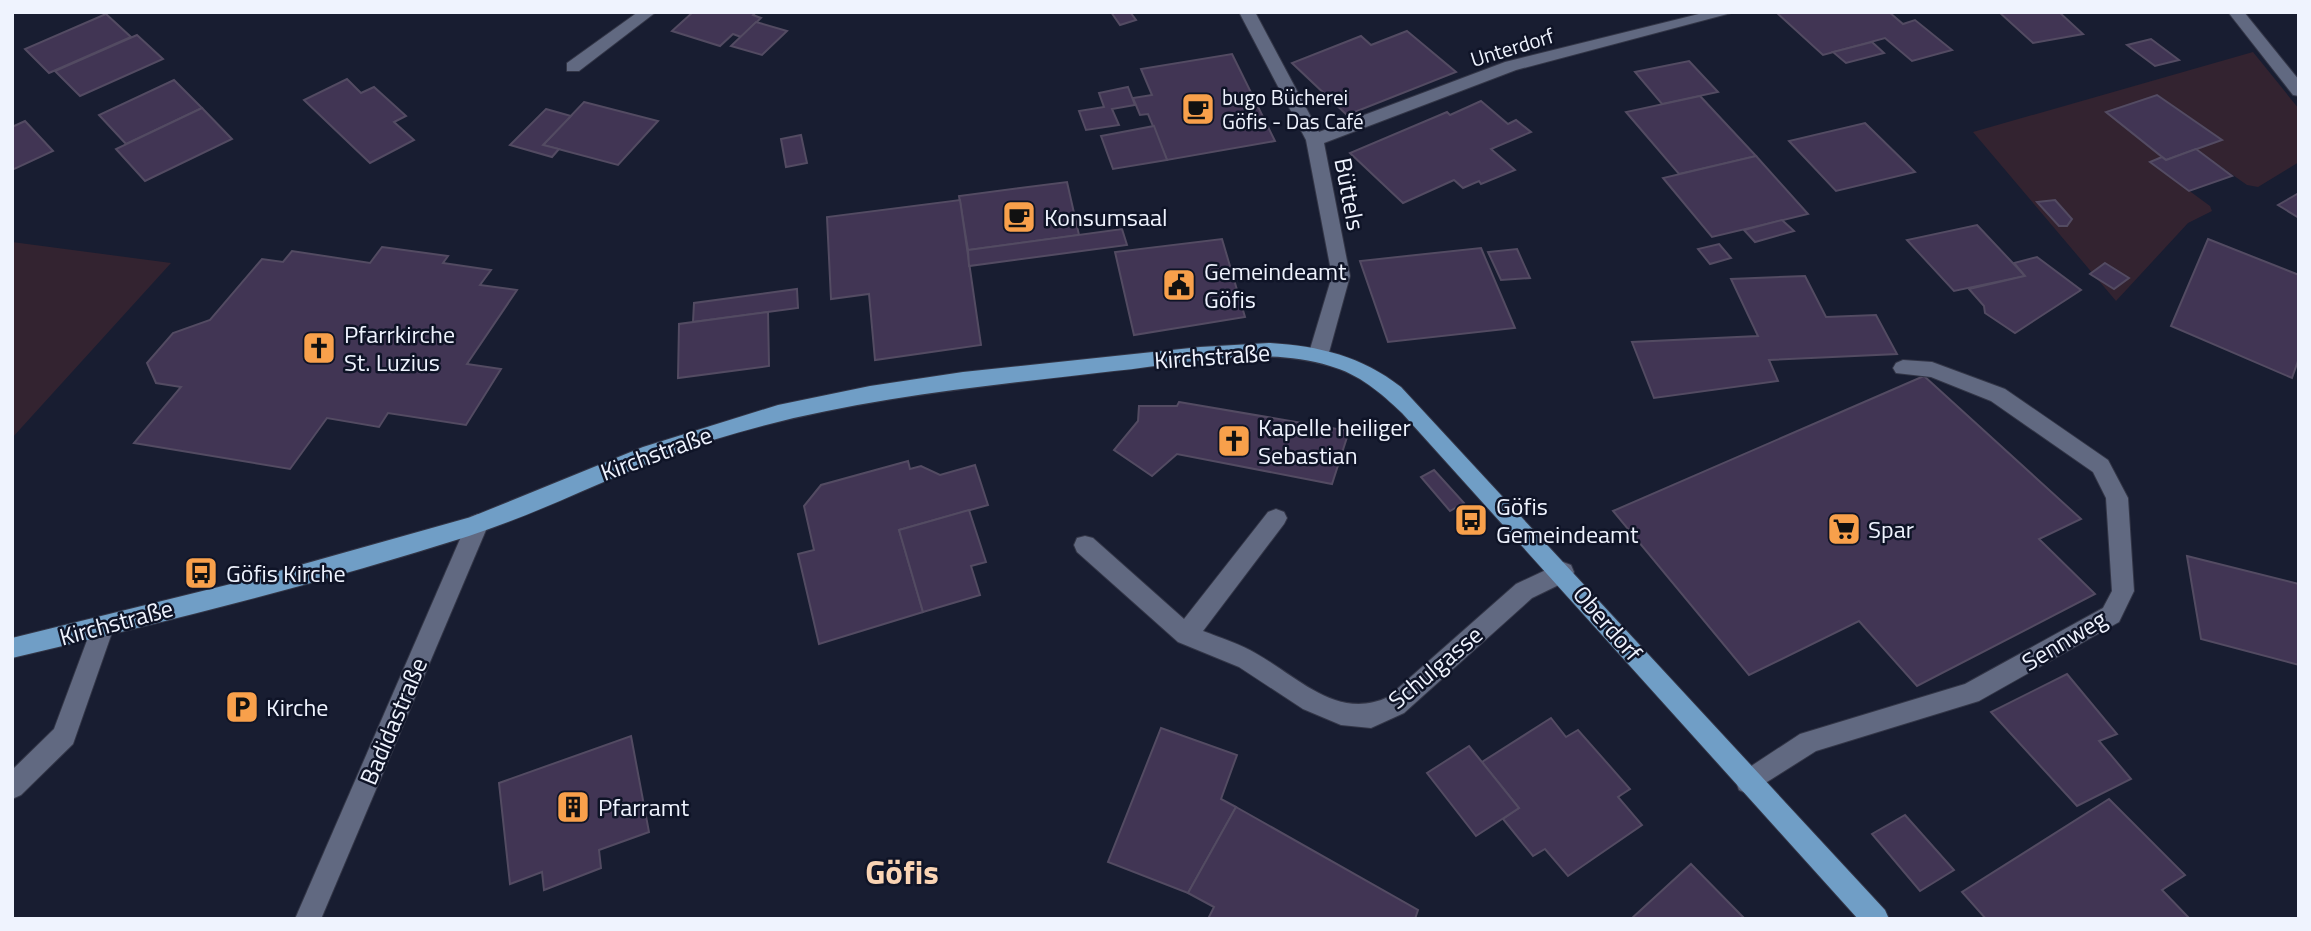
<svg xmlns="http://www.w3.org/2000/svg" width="2311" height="931" font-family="'Titillium Web',sans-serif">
  <rect width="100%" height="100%" fill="#181d31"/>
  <g fill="#332330">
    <path d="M 2253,52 L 2299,109 L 2299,162 L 2258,187 L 2247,185 L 2196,149 L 2221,140 L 2158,95 L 2107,112 L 2162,157 L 2150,162 L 2210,206 L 2212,211 L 2188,223 L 2116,301 L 1973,132 Z"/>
    <path d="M 12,242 L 171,263 L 12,438 Z"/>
  </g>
  <g fill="#413554" stroke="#534b62" stroke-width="2">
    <path d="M 693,12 L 756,12 L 753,15 L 761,18 L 741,37 L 733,34 L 720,46 L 672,31 Z"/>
    <path d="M 1111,12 L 1130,12 L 1136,20 L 1120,25 Z"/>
    <path d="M 1776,12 L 1889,12 L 1903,24 L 1915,20 L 1952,50 L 1912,61 L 1885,38 L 1823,55 Z"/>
    <path d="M 1999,12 L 2059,12 L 2083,34 L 2033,43 Z"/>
    <path d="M 106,14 L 131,37 L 49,73 L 25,49 Z"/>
    <path d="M 756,22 L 787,31 L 762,55 L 731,46 Z"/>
    <path d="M 1407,31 L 1456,72 L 1347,115 L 1292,63 L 1361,36 L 1371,45 Z"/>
    <path d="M 137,35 L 163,59 L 80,96 L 55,71 Z"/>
    <path d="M 2151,39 L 2179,60 L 2155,66 L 2127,45 Z"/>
    <path d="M 1872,42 L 1884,53 L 1846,63 L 1833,52 Z"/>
    <path d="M 1232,54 L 1275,141 L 1167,160 L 1148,114 L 1140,115 L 1133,98 L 1152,95 L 1141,69 Z"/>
    <path d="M 1689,61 L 1718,92 L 1662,104 L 1635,72 Z"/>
    <path d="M 347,79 L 361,93 L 374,87 L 406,116 L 394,122 L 414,140 L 370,163 L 304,100 Z"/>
    <path d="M 174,80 L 202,108 L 126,144 L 99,115 Z"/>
    <path d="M 1128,87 L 1135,105 L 1112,109 L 1119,125 L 1086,130 L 1079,111 L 1104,107 L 1099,93 Z"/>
    <path d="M 2157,95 L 2222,140 L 2166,160 L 2106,112 Z"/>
    <path d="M 1700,96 L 1756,156 L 1679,174 L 1626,112 Z"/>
    <path d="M 1481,101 L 1508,124 L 1516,120 L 1531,132 L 1491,149 L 1515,170 L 1481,184 L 1479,181 L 1463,188 L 1454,180 L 1403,203 L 1350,153 L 1447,112 L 1450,115 Z"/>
    <path d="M 584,102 L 658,121 L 618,165 L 543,145 Z"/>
    <path d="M 202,108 L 232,139 L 145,181 L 116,149 Z"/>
    <path d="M 546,109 L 571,116 L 543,145 L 559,149 L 552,157 L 510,145 Z"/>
    <path d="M 25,121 L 53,151 L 12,170 L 12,127 Z"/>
    <path d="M 1865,123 L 1915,172 L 1836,191 L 1789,141 Z"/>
    <path d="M 1154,126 L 1167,160 L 1113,169 L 1101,136 Z"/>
    <path d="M 801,135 L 807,163 L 786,167 L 781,139 Z"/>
    <path d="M 2196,149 L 2232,176 L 2189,191 L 2150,162 L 2162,157 L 2166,160 Z"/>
    <path d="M 1756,156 L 1808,214 L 1712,237 L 1663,178 Z"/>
    <path d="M 1067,182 L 1079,235 L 968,250 L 959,196 Z"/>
    <path d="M 2299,193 L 2299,218 L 2278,205 Z"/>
    <path d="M 960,200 L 981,345 L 875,360 L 869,294 L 831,299 L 827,217 Z"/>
    <path d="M 2055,200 L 2072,219 L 2067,226 L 2059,226 L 2037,202 Z"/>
    <path d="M 1782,220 L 1794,231 L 1755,242 L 1744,230 Z"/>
    <path d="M 1977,225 L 2025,276 L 1954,291 L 1907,240 Z"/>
    <path d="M 1122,229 L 1127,245 L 969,266 L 968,250 Z"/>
    <path d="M 1222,239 L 1245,317 L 1134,335 L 1115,252 Z"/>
    <path d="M 2208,239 L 2299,275 L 2299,358 L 2292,378 L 2171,326 Z"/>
    <path d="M 1719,244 L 1731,258 L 1710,264 L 1698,249 Z"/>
    <path d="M 382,247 L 448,256 L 443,263 L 491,270 L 480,285 L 517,290 L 467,364 L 501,369 L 466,425 L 388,413 L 379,427 L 327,418 L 290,469 L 134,443 L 181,387 L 156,383 L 147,363 L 173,333 L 210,320 L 262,259 L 283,262 L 292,251 L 370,263 Z"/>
    <path d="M 1481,248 L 1515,328 L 1388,342 L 1360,261 Z"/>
    <path d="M 1517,249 L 1530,278 L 1501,280 L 1488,252 Z"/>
    <path d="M 2037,257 L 2081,290 L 2015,333 L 1985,313 L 1984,306 L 1969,289 L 2025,276 L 2014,263 Z"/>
    <path d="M 2105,263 L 2129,278 L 2114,289 L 2090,274 Z"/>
    <path d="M 1805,276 L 1826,317 L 1876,315 L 1897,354 L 1769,360 L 1778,381 L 1654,398 L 1632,342 L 1758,336 L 1731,279 Z"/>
    <path d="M 797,289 L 798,308 L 693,322 L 694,303 Z"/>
    <path d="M 768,312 L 769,366 L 678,378 L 679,324 Z"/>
    <path d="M 1924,376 L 2081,519 L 2039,539 L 2095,594 L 1917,686 L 1859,621 L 1749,675 L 1613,511 Z"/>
    <path d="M 1179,402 L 1349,431 L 1332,484 L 1177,454 L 1152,476 L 1114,450 L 1138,421 L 1139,406 L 1177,406 Z"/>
    <path d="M 908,461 L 910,469 L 921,466 L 940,475 L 975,465 L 988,505 L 899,530 L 923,612 L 819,644 L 798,554 L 814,550 L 804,506 L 821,485 Z"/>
    <path d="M 1434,470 L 1464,503 L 1450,511 L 1421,477 Z"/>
    <path d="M 969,510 L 986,562 L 971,566 L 980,595 L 923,612 L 899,530 Z"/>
    <path d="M 2187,556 L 2299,584 L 2299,665 L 2201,639 Z"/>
    <path d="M 2067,674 L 2117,734 L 2099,741 L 2131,779 L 2077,806 L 1991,712 Z"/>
    <path d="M 1551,718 L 1566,737 L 1578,730 L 1630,789 L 1618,797 L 1642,825 L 1568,876 L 1545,849 L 1533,856 L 1503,819 L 1519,808 L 1482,762 Z"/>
    <path d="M 1161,728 L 1237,755 L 1221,799 L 1236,807 L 1188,893 L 1108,862 Z"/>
    <path d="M 631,736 L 649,832 L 599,850 L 601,868 L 544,890 L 542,872 L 510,884 L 499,783 Z"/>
    <path d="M 1469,746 L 1519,808 L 1476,836 L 1427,773 Z"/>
    <path d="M 2109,799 L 2185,875 L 2162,890 L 2190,919 L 1986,919 L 1962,892 Z"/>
    <path d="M 1236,807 L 1418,910 L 1415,919 L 1208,919 L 1214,907 L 1188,893 Z"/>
    <path d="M 1905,815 L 1954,870 L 1920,891 L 1872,834 Z"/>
    <path d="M 1691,864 L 1745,919 L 1631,919 Z"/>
  </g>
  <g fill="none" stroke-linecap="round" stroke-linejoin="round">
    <defs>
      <g id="minor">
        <path d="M 638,12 L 656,12 L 579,71 L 567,71 L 567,63 Z"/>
        <path d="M 1239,12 L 1255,12 L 1319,132 L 1505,62 L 1707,12 L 1735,12 L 1516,70 L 1324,143 L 1350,276 L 1328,356 L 1325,361 L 1311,361 L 1308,356 L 1332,276 L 1306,140 Z"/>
        <path d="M 2228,12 L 2244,12 L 2299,80 L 2299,96 L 2293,95 Z"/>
        <path d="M 1903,360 L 1932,362 L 2005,389 L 2108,460 L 2128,498 L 2134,591 L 2119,622 L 1979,701 L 1816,751 L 1748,794 L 1739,790 L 1736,782 L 1739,774 L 1800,734 L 1965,684 L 2103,608 L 2112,591 L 2106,498 L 2093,472 L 1991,401 L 1931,377 L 1896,373 L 1893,368 L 1896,363 Z"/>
        <path d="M 1276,509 L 1284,512 L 1287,518 L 1284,524 L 1203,631 C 1221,638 1241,644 1257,654 C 1298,677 1338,721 1388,697 L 1516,584 L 1563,562 L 1571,565 L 1574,572 L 1571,579 L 1532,598 L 1404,713 L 1371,728 L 1341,725 L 1303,709 L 1239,667 L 1178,642 L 1077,552 L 1074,545 L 1077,538 L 1085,536 L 1093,538 L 1184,619 L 1268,512 Z"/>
        <path d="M 478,514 L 486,517 L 489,523 L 321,919 L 295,919 L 467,523 L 470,517 Z"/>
        <path d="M 103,617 L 111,620 L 114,627 L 73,744 L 21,795 L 12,799 L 12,770 L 54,729 L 92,627 L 95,620 Z"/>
      </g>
      <path id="major" d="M 1269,343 C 1319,346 1361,356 1401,387 L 1885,910 L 1889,919 L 1858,919 L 1402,413 C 1381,393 1359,374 1330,366 C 1262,345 1183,364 1114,371 C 978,387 844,399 713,440 C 629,466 552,509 469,536 C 319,584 165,622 12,658 L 12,638 L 243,581 L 471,517 L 643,447 L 778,405 L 870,386 L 963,372 L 1200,347 Z"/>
    </defs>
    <use href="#minor" stroke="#333647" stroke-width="2"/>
    <use href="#major" stroke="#333647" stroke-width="2"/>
    <use href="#minor" fill="#616981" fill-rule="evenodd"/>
    <use href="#major" fill="#709ec6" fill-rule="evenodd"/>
  </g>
  <defs>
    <symbol id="cafe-square" viewBox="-11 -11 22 22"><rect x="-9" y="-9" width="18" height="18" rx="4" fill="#f8a04b" stroke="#0f1427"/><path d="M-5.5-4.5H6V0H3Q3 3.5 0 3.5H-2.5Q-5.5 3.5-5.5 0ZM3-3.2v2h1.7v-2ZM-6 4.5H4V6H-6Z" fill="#111"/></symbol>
    <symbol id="civic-square" viewBox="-11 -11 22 22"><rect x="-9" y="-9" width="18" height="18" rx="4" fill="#f8a04b" stroke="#0f1427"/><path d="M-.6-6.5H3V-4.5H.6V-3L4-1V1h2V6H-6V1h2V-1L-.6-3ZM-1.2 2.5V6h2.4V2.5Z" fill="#111"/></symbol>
    <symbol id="church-square" viewBox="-11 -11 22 22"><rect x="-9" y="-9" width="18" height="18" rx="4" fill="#f8a04b" stroke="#0f1427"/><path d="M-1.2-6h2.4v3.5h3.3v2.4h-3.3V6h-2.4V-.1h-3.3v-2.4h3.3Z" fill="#111"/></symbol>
    <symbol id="bus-square" viewBox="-11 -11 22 22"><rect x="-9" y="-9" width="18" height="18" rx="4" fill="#f8a04b" stroke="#0f1427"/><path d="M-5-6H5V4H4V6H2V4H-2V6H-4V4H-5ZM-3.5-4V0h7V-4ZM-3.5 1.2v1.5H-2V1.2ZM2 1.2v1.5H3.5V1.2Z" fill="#111"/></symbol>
    <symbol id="supermarket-square" viewBox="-11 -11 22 22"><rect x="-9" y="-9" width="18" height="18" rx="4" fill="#f8a04b" stroke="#0f1427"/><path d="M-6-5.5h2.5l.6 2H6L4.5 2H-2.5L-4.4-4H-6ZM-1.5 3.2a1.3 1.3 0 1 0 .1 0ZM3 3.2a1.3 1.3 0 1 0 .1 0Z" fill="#111"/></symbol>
    <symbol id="parking-square" viewBox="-11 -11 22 22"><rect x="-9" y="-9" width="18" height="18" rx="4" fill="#f8a04b" stroke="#0f1427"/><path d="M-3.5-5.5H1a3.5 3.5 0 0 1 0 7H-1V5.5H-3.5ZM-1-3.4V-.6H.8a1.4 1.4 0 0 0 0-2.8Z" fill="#111"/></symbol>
    <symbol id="building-square" viewBox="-11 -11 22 22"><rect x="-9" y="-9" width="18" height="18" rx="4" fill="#f8a04b" stroke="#0f1427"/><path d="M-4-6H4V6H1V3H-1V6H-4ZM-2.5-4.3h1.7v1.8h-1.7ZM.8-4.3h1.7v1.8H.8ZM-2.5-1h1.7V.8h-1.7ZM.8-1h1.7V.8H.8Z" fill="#111"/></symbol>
  </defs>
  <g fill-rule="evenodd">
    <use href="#cafe-square" x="1179" y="90" width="38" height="38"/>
    <use href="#cafe-square" x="1000" y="198" width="38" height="38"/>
    <use href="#civic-square" x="1160" y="266" width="38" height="38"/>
    <use href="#church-square" x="300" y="329" width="38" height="38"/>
    <use href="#church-square" x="1215" y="422" width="38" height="38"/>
    <use href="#bus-square" x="1452" y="501" width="38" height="38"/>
    <use href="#supermarket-square" x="1825" y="510" width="38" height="38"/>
    <use href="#bus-square" x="182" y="554" width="38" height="38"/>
    <use href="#parking-square" x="223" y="688" width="38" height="38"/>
    <use href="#building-square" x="554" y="788" width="38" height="38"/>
  </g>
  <g text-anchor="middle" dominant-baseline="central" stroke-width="5" stroke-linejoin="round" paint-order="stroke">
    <g font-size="21" fill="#eff3fe" stroke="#0f1427">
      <text transform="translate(1512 47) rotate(-17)">Unterdorf</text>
    </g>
    <g font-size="21" fill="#eff3fe" stroke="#0f1427" text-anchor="start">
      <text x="1222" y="97">bugo Bücherei<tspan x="1222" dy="24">Göfis - Das Café</tspan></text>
    </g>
    <g font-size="24" fill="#eff3fe" stroke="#0f1427">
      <text transform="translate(1350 194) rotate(79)">Büttels</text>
      <text transform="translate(1212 356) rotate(-4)">Kirchstraße</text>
      <text transform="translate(656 453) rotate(-20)">Kirchstraße</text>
      <text transform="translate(116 622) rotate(-15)">Kirchstraße</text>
      <text transform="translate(1608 623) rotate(49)">Oberdorf</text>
      <text transform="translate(2064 640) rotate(-31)">Sennweg</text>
      <text transform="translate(1435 667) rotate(-40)">Schulgasse</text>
      <text transform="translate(393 721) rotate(-67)">Badidastraße</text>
    </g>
    <g font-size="24" fill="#eff3fe" stroke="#0f1427" text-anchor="start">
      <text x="1044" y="217">Konsumsaal</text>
      <text x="1204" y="271">Gemeindeamt<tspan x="1204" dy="28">Göfis</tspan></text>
      <text x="344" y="334">Pfarrkirche<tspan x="344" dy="28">St. Luzius</tspan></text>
      <text x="1258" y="427">Kapelle heiliger<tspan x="1258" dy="28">Sebastian</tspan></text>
      <text x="1496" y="506">Göfis<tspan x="1496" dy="28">Gemeindeamt</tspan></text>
      <text x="1868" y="529">Spar</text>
      <text x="226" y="573">Göfis Kirche</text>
      <text x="266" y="707">Kirche</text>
      <text x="598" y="807">Pfarramt</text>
    </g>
    <g font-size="33" font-weight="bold" fill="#fad4b4" stroke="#0f1427">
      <text x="902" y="872">Göfis</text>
    </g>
  </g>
  <rect width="2311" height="931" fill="none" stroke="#eff3fe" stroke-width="28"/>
</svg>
